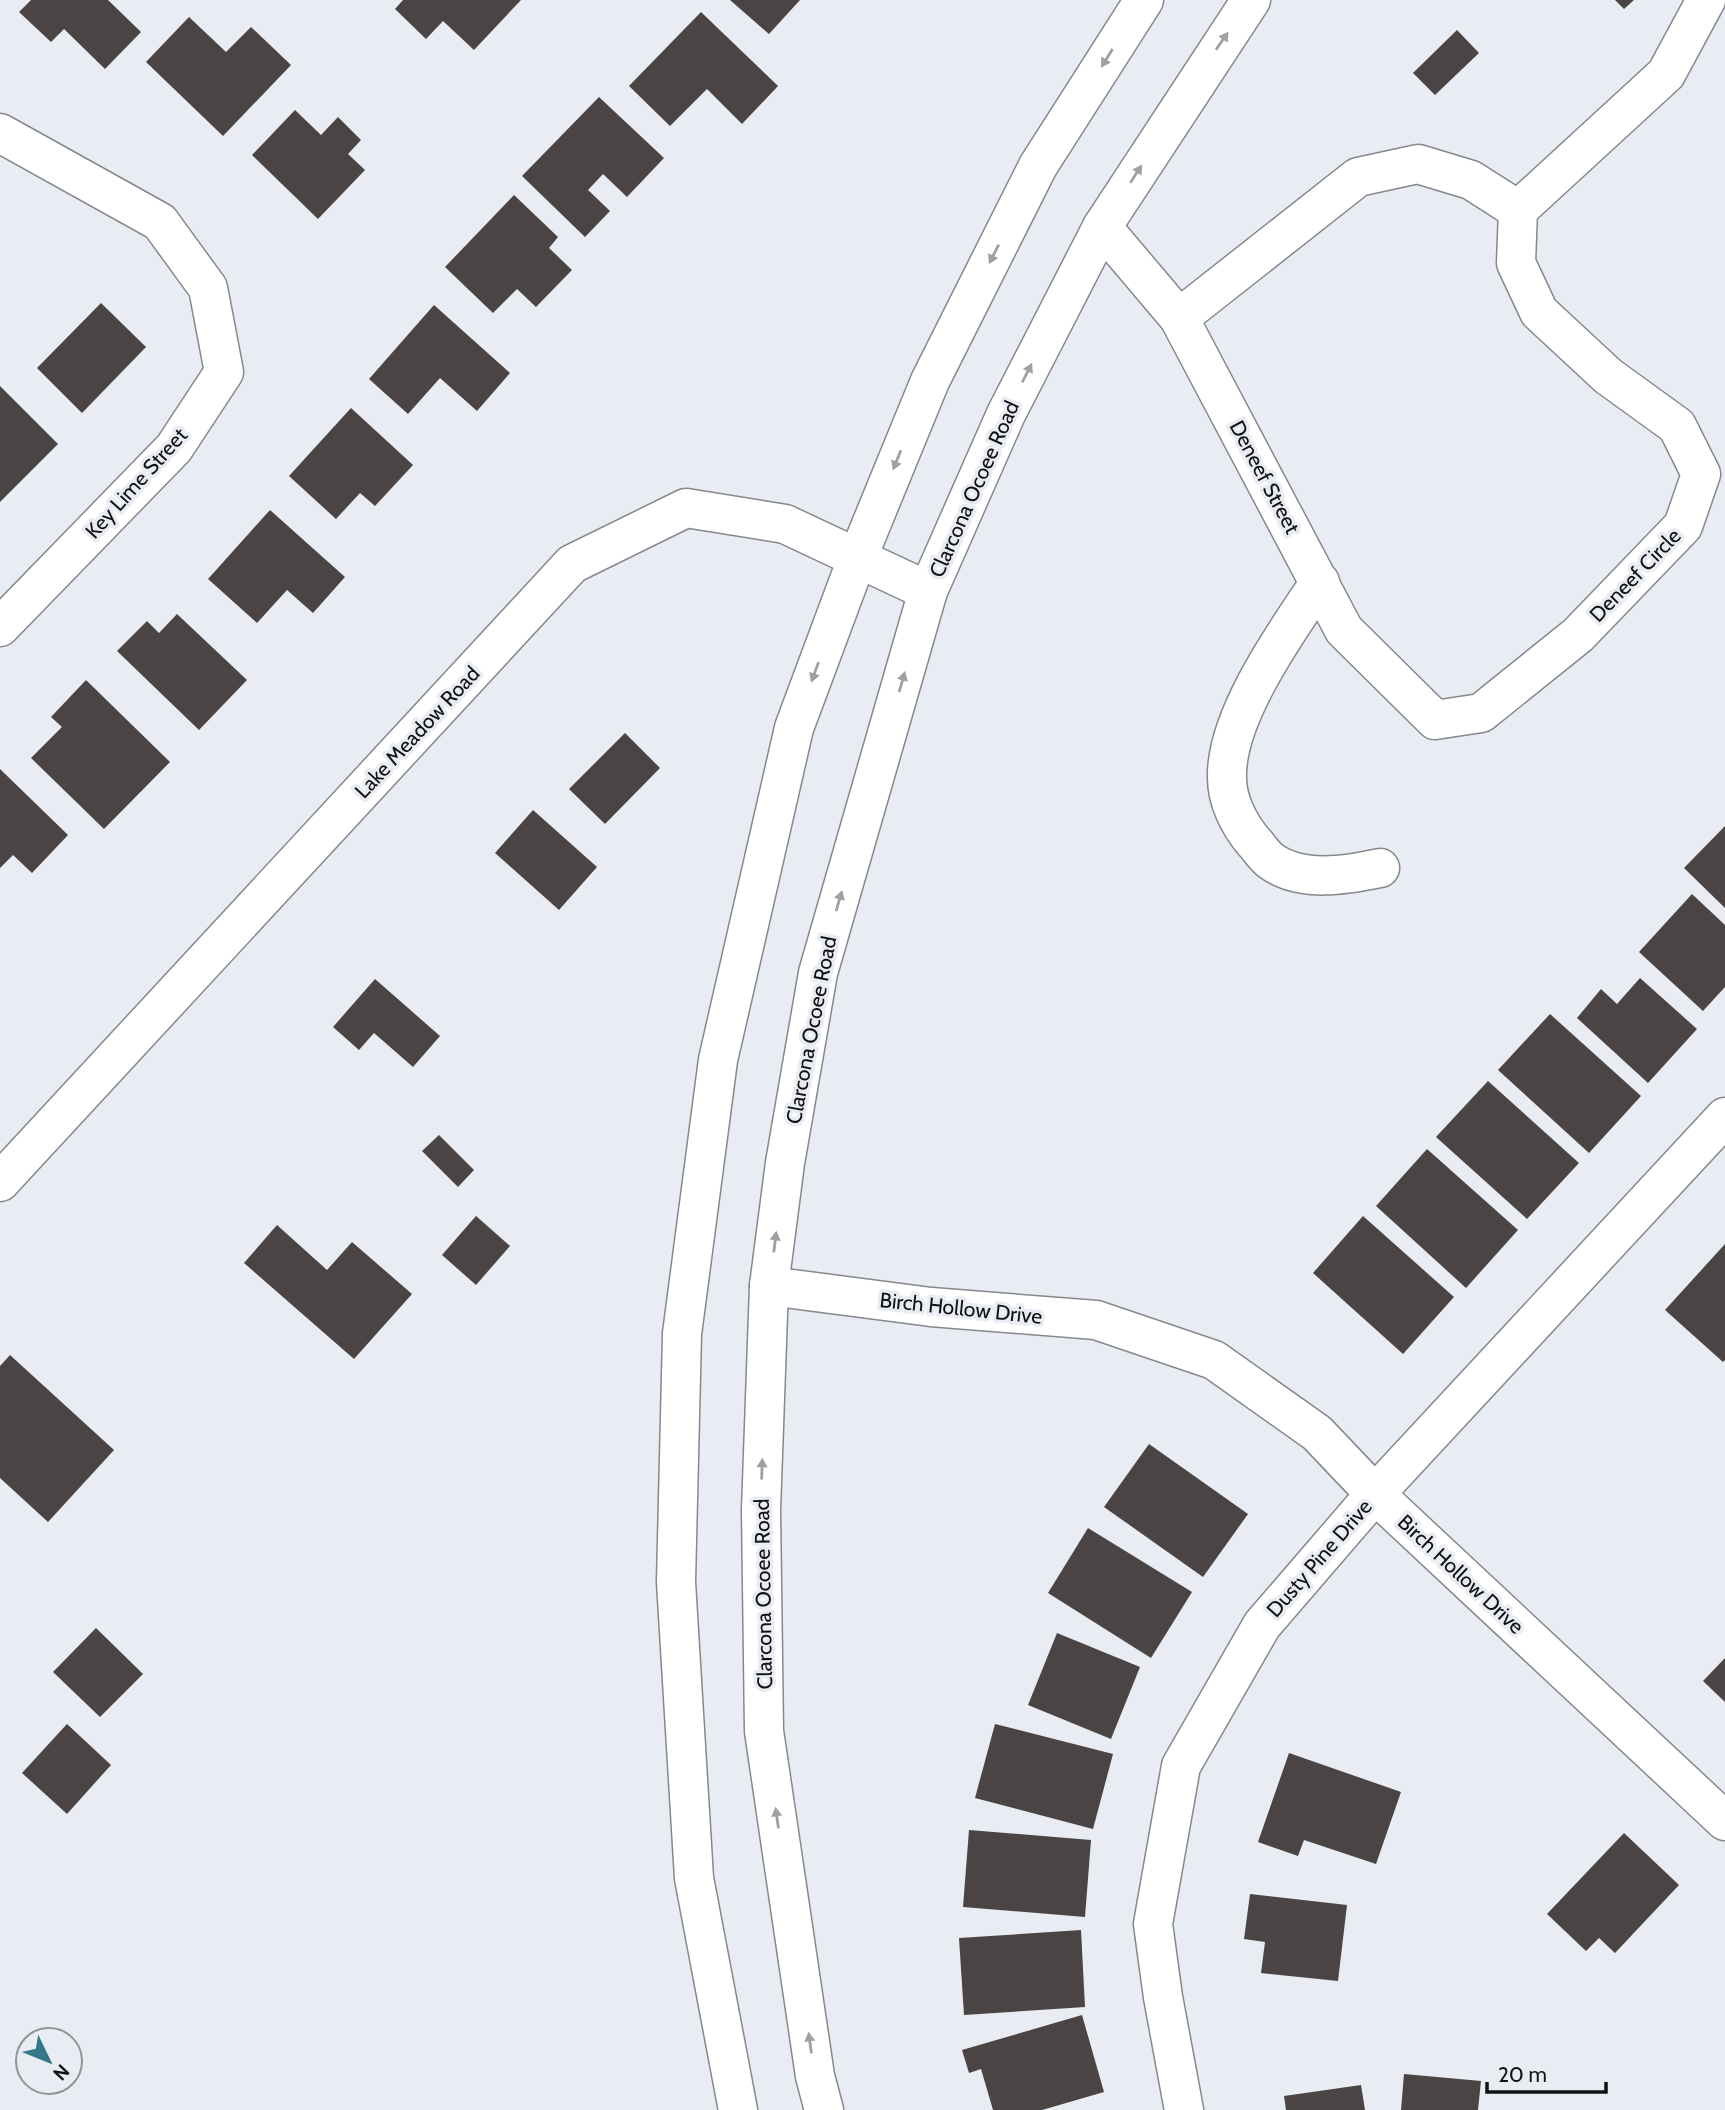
<svg xmlns="http://www.w3.org/2000/svg" width="1725" height="2110" font-family="Cabin,sans-serif">
  <rect width="100%" height="100%" fill="#e9ecf2"/>
  <g fill="#4a4445">
    <path d="M 31,0 L 108,0 L 141,32 L 105,69 L 64,29 L 51,42 L 19,12 Z"/>
    <path d="M 403,0 L 521,0 L 474,50 L 443,21 L 426,39 L 395,9 Z"/>
    <path d="M 730,0 L 800,0 L 769,34 Z"/>
    <path d="M 1615,0 L 1634,0 L 1624,9 Z"/>
    <path d="M 701,12 L 778,86 L 742,124 L 707,89 L 670,126 L 629,86 Z"/>
    <path d="M 189,17 L 226,52 L 251,27 L 291,65 L 223,136 L 146,62 Z"/>
    <path d="M 1457,30 L 1479,53 L 1435,95 L 1413,73 Z"/>
    <path d="M 599,97 L 664,158 L 627,197 L 603,174 L 588,190 L 610,211 L 585,237 L 522,176 Z"/>
    <path d="M 295,110 L 321,135 L 338,117 L 361,140 L 348,154 L 365,170 L 318,219 L 252,155 Z"/>
    <path d="M 514,195 L 558,237 L 549,248 L 572,270 L 536,307 L 517,289 L 493,313 L 445,267 Z"/>
    <path d="M 101,303 L 146,347 L 82,413 L 37,368 Z"/>
    <path d="M 434,305 L 510,373 L 477,411 L 440,378 L 408,414 L 369,379 Z"/>
    <path d="M 0,386 L 58,444 L 0,502 Z"/>
    <path d="M 351,408 L 413,465 L 375,506 L 360,493 L 336,519 L 289,476 Z"/>
    <path d="M 270,510 L 345,577 L 313,613 L 287,590 L 257,623 L 208,579 Z"/>
    <path d="M 177,614 L 247,680 L 199,730 L 117,651 L 147,621 L 159,633 Z"/>
    <path d="M 86,680 L 170,762 L 104,829 L 31,758 L 62,727 L 51,717 Z"/>
    <path d="M 625,733 L 660,768 L 605,824 L 569,789 Z"/>
    <path d="M 0,769 L 68,835 L 32,873 L 13,855 L 0,868 Z"/>
    <path d="M 533,810 L 597,867 L 559,910 L 495,853 Z"/>
    <path d="M 1725,826 L 1725,908 L 1684,868 Z"/>
    <path d="M 1692,894 L 1725,925 L 1725,987 L 1703,1011 L 1639,952 Z"/>
    <path d="M 1640,978 L 1697,1029 L 1648,1083 L 1577,1018 L 1601,989 L 1617,1004 Z"/>
    <path d="M 375,979 L 440,1036 L 413,1067 L 374,1033 L 359,1050 L 333,1027 Z"/>
    <path d="M 1550,1014 L 1641,1096 L 1589,1153 L 1498,1070 Z"/>
    <path d="M 1488,1081 L 1579,1163 L 1527,1219 L 1436,1137 Z"/>
    <path d="M 439,1135 L 474,1170 L 458,1187 L 422,1151 Z"/>
    <path d="M 1427,1149 L 1518,1230 L 1466,1288 L 1376,1206 Z"/>
    <path d="M 476,1216 L 510,1246 L 476,1285 L 442,1255 Z"/>
    <path d="M 1363,1216 L 1454,1297 L 1403,1354 L 1313,1273 Z"/>
    <path d="M 277,1225 L 327,1270 L 352,1242 L 412,1294 L 354,1359 L 244,1263 Z"/>
    <path d="M 1725,1244 L 1725,1360 L 1723,1362 L 1665,1310 Z"/>
    <path d="M 10,1355 L 114,1450 L 48,1522 L 0,1478 L 0,1366 Z"/>
    <path d="M 1149,1444 L 1248,1514 L 1203,1577 L 1104,1507 Z"/>
    <path d="M 1088,1528 L 1192,1592 L 1151,1658 L 1048,1593 Z"/>
    <path d="M 96,1628 L 143,1674 L 100,1717 L 53,1672 Z"/>
    <path d="M 1057,1633 L 1140,1667 L 1111,1739 L 1028,1705 Z"/>
    <path d="M 1725,1658 L 1725,1702 L 1703,1681 Z"/>
    <path d="M 67,1724 L 111,1765 L 67,1814 L 22,1773 Z"/>
    <path d="M 995,1724 L 1113,1754 L 1093,1829 L 975,1798 Z"/>
    <path d="M 1289,1753 L 1401,1792 L 1376,1864 L 1304,1840 L 1298,1856 L 1258,1842 Z"/>
    <path d="M 969,1830 L 1091,1840 L 1085,1917 L 963,1907 Z"/>
    <path d="M 1624,1833 L 1679,1885 L 1615,1953 L 1599,1938 L 1586,1951 L 1547,1914 Z"/>
    <path d="M 1250,1894 L 1347,1905 L 1338,1981 L 1261,1973 L 1265,1942 L 1244,1939 Z"/>
    <path d="M 1081,1930 L 1085,2007 L 964,2015 L 959,1938 Z"/>
    <path d="M 1082,2015 L 1104,2092 L 1042,2110 L 993,2110 L 981,2069 L 969,2073 L 962,2050 Z"/>
    <path d="M 1404,2074 L 1481,2081 L 1478,2110 L 1401,2110 Z"/>
    <path d="M 1361,2085 L 1365,2110 L 1286,2110 L 1284,2096 Z"/>
  </g>
  <g fill="none" stroke-linecap="round" stroke-linejoin="round">
    <defs>
      <g id="minor">
        <path d="M 0,133 L 160,222 L 208,288 L 224,372 L 174,448 L 0,627"/>
        <path d="M 1102,227 L 1179,318 L 1344,630 L 1435,720 L 1481,713 L 1578,635 L 1683,526 L 1701,474 L 1677,426 L 1608,376 L 1539,312 L 1516,263 L 1518,210 L 1666,74 L 1706,0"/>
        <path d="M 1179,318 L 1358,177 L 1418,164 L 1471,180 L 1518,210"/>
        <path d="M 1320,582 C 1287,631 1225,717 1227,778 C 1227,801 1239,824 1253,841 C 1259,847 1264,856 1271,861 C 1301,883 1347,875 1380,868"/>
        <path d="M 0,1182 L 572,564 L 686,508 L 785,524 L 928,591"/>
        <path d="M 769,1286 L 931,1307 L 1096,1320 L 1214,1360 L 1317,1433 L 1375,1494 L 1725,1821"/>
        <path d="M 738,2110 L 694,1878 L 676,1582 L 682,1334 L 718,1060 L 794,728 L 857,559 L 930,381 L 1038,166 L 1144,0"/>
        <path d="M 824,2110 L 815,2076 L 764,1731 L 761,1510 L 769,1286 L 785,1163 L 818,973 L 928,591 L 1006,414 L 1102,227 L 1251,0"/>
        <path d="M 1184,2110 L 1163,1997 L 1153,1924 L 1181,1766 L 1262,1625 L 1375,1494 L 1725,1117"/>
      </g>
    </defs>
    <use href="#minor" stroke="#85888d" stroke-width="41"/>
    <use href="#minor" stroke="#fff" stroke-width="38"/>
  </g>
  <defs><path id="oneway-solid" d="M-6-.8H1V-3.2L6.5 0L1 3.2V.8H-6Z" transform="scale(1.75)"/></defs>
  <g fill="#9fa0a1">
    <use href="#oneway-solid" transform="translate(1222 41) rotate(-55)"/>
    <use href="#oneway-solid" transform="translate(1107 58) rotate(122)"/>
    <use href="#oneway-solid" transform="translate(1136 174) rotate(-57)"/>
    <use href="#oneway-solid" transform="translate(994 254) rotate(117)"/>
    <use href="#oneway-solid" transform="translate(1027 373) rotate(-63)"/>
    <use href="#oneway-solid" transform="translate(897 460) rotate(112)"/>
    <use href="#oneway-solid" transform="translate(815 672) rotate(110)"/>
    <use href="#oneway-solid" transform="translate(902 682) rotate(-74)"/>
    <use href="#oneway-solid" transform="translate(839 901) rotate(-74)"/>
    <use href="#oneway-solid" transform="translate(775 1242) rotate(-83)"/>
    <use href="#oneway-solid" transform="translate(762 1469) rotate(-88)"/>
    <use href="#oneway-solid" transform="translate(777 1818) rotate(-98)"/>
    <use href="#oneway-solid" transform="translate(810 2043) rotate(-98)"/>
  </g>
  <g text-anchor="middle" dominant-baseline="central" stroke-width="7" stroke-linejoin="round" paint-order="stroke">
    <g font-size="21" fill="#101113" stroke="#e9ecf2">
      <text transform="translate(1265 477) rotate(62)">Deneef Street</text>
      <text transform="translate(136 483) rotate(-48)">Key Lime Street</text>
      <text transform="translate(974 489) rotate(-66)">Clarcona Ocoee Road</text>
      <text transform="translate(1635 575) rotate(-46)">Deneef Circle</text>
      <text transform="translate(417 732) rotate(-47)">Lake Meadow Road</text>
      <text transform="translate(811 1030) rotate(-79)">Clarcona Ocoee Road</text>
      <text transform="translate(961 1308) rotate(6)">Birch Hollow Drive</text>
      <text transform="translate(1319 1558) rotate(-49)">Dusty Pine Drive</text>
      <text transform="translate(1461 1574) rotate(43)">Birch Hollow Drive</text>
      <text transform="translate(763 1594) rotate(-91)">Clarcona Ocoee Road</text>
    </g>
  </g>
  <g transform="translate(49 2061) rotate(133)"><circle r="33" fill="#e9ecf2" stroke="#929499" stroke-width="2"/>
  <path d="M0-5L12 26L0 18L-12 26Z" fill="#357989"/>
  <text y="-10" font-size="19" font-weight="bold" text-anchor="middle" fill="#101113">N</text>
  </g>
  <path d="M1487 2082v10h119v-10" fill="none" stroke="#101113" stroke-width="3.5"/>
  <text x="1498" y="2082" font-size="21" fill="#101113" stroke="#e9ecf2" stroke-width="5" paint-order="stroke">20 m</text>
</svg>
